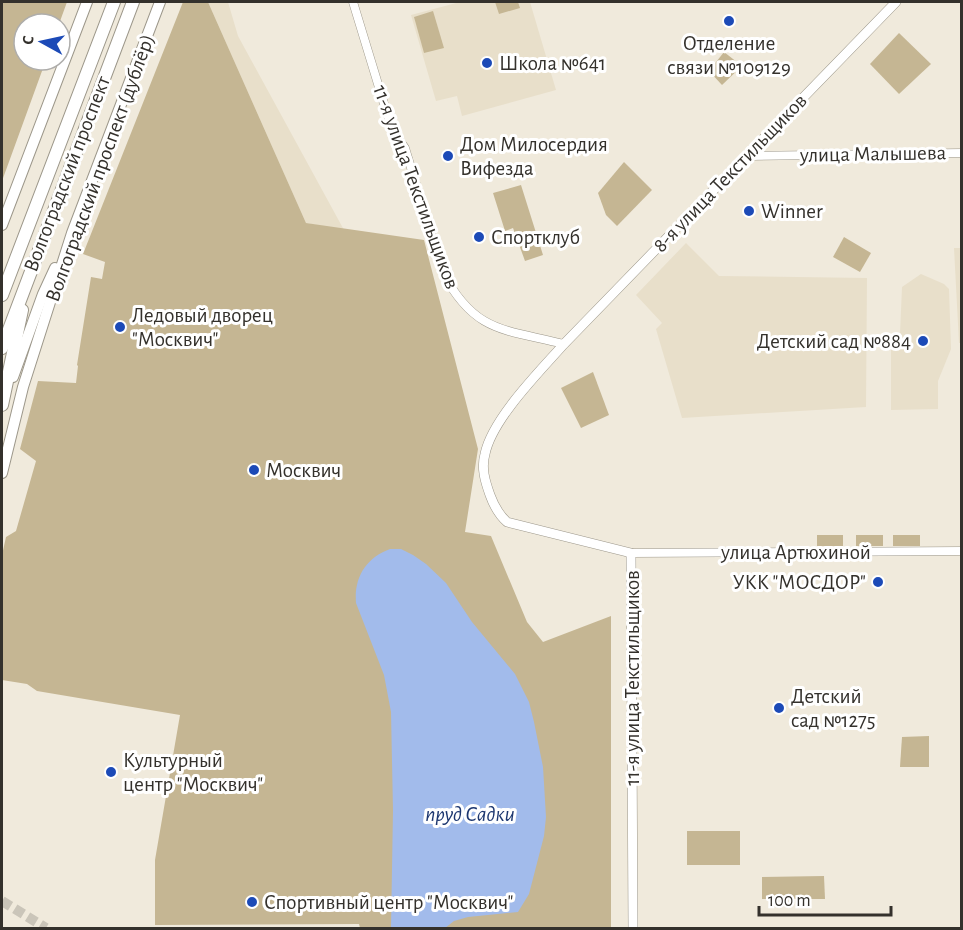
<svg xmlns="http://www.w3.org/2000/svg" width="963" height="930" font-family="'Alegreya Sans',sans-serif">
  <rect width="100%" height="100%" fill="#f0eadc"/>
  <g fill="#e8dfca">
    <path d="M 208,2 L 228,2 L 238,36 L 344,230 L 306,223 Z"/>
    <path d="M 460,2 L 530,2 L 556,90 L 462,116 L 457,96 L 436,101 L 411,15 Z"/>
    <path d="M 686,243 L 719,276 L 867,278 L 866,407 L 682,418 L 656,329 L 662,323 L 636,295 Z"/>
    <path d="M 954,248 L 961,248 L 962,343 L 959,343 Z"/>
    <path d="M 921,274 L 944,284 L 949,289 L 951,349 L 938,381 L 938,409 L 891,410 L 891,350 L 900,334 L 902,287 Z"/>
  </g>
  <g fill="#c5b693">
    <path d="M 2,2 L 67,2 L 59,24 L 24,24 L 24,60 L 46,60 L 2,181 Z"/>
    <path d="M 183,2 L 208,2 L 306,223 L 424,240 L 478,449 L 465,532 L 491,536 L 527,622 L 543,642 L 611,616 L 611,928 L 360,928 L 359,924 L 155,925 L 155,860 L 180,715 L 37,691 L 27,684 L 2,680 L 2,555 L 6,537 L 16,531 L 36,461 L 20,449 L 38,381 L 76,383 L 78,366 L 77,365 L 91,277 L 102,279 L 105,262 L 83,254 Z"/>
    <path d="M 495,2 L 518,2 L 520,8 L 499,14 Z"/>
    <path d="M 433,11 L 444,48 L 424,53 L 414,17 Z"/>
    <path d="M 899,33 L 931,64 L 899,94 L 870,64 Z"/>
    <path d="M 724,52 L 742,66 L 722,85 L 709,71 Z"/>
    <path d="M 624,162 L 652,190 L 617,226 L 606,215 L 598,193 Z"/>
    <path d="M 521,185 L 543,255 L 525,261 L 513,228 L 505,231 L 493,193 Z"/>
    <path d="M 844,237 L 871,253 L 860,272 L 833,257 Z"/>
    <path d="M 593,372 L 609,415 L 581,428 L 561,388 Z"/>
    <rect x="817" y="535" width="26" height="11"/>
    <rect x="856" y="535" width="27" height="11"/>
    <rect x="893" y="535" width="27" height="11"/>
    <path d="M 929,736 L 929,767 L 900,767 L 902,737 Z"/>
    <rect x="687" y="831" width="53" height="34"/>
    <path d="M 824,876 L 825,899 L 762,899 L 762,877 Z"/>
  </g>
  <path fill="#a2bbeb" d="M 390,549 L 401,549 L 413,555 L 426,564 L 446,583 L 472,622 L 515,674 L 529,702 L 534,722 L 543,767 L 546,817 L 544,836 L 529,894 L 518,912 L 468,917 L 454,921 L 445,928 L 391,928 L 393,810 L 391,712 L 384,675 L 356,603 C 354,577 366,558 390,549 Z"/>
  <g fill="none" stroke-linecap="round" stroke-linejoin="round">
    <path stroke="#cac5b9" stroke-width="10" stroke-dasharray="10 5" stroke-linecap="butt" d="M 2,901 L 46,928"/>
    <defs>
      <g id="minor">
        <path d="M 353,2 L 392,130 L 405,148 L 443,273 C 475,333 504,329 564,344"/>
        <path d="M 748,156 L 962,153"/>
        <path d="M 631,553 L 962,551"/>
      </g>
      <path id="tertiary" d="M 633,928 L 631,553 L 507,522 C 498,514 494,506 490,495 C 485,481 481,468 485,454 C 492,419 540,371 564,344 L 896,2"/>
      <g id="secondary">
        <path d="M 2,225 L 87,2"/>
        <path d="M 13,377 L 43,294 L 55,268"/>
        <path d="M 2,473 L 23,387 L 72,233 L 160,2"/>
      </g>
      <g id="primary">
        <path d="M 2,295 L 114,2"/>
        <path d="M 2,348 L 133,2"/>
        <path d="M 2,405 L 22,310"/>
      </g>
    </defs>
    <use href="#minor" stroke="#9c978a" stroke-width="9"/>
    <use href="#tertiary" stroke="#9c978a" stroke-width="10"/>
    <use href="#secondary" stroke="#9c978a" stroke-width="12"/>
    <use href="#primary" stroke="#9c978a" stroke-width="14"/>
    <use href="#minor" stroke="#fff" stroke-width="8"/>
    <use href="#tertiary" stroke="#fff" stroke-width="9"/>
    <use href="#secondary" stroke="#fff" stroke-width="10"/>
    <use href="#primary" stroke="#fff" stroke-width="12"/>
  </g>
  <g fill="#1c4ab7" stroke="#fff" stroke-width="2">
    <circle cx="729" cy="21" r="6"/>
    <circle cx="487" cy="63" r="6"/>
    <circle cx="448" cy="156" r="6"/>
    <circle cx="749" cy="211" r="6"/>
    <circle cx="479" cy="237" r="6"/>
    <circle cx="120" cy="327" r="6"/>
    <circle cx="923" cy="341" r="6"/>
    <circle cx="254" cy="470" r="6"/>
    <circle cx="878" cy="582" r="6"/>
    <circle cx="779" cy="708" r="6"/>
    <circle cx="111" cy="772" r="6"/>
    <circle cx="252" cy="902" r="6"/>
  </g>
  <g text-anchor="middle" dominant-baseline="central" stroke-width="6" stroke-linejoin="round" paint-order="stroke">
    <g font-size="21" fill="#34312c" stroke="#fff" text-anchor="start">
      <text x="729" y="43" text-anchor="middle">Отделение<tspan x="729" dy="24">связи №109129</tspan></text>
      <text x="499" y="63">Школа №641</text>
      <text x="460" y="144">Дом Милосердия<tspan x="460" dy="24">Вифезда</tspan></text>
      <text x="761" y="211">Winner</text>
      <text x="491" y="237">Спортклуб</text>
      <text x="132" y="315">Ледовый дворец<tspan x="132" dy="24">"Москвич"</tspan></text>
      <text x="911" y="341" text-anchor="end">Детский сад №884</text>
      <text x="266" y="470">Москвич</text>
      <text x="866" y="582" text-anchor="end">УКК "МОСДОР"</text>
      <text x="791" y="696">Детский<tspan x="791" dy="24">сад №1275</tspan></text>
      <text x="123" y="760">Культурный<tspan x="123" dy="24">центр "Москвич"</tspan></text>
      <text x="264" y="902">Спортивный центр "Москвич"</text>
    </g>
    <g font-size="21" fill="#34312c" stroke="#fff">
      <text transform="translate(873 154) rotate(-1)">улица Малышева</text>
      <text transform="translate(100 168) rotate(-70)">Волгоградский проспект (дублёр)</text>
      <text transform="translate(730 173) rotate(-46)">8-я улица Текстильщиков</text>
      <text transform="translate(67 174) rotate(-69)">Волгоградский проспект</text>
      <text transform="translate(416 187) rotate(70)">11-я улица Текстильщиков</text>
      <text x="796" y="552">улица Артюхиной</text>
      <text transform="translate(632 678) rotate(-90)">11-я улица Текстильщиков</text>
    </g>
    <g font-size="22" font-style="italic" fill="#1d3770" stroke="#fff">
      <text x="470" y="814">пруд Садки</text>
    </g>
  </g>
  <rect width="963" height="930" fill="none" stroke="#34312c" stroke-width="6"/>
  <g transform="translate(42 42) rotate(278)"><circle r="28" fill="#ffffff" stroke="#aeadab" stroke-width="1.5"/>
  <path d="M0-4.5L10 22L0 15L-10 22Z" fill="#1c4ab7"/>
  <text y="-9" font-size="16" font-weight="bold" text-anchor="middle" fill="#34312c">С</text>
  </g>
  <path d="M759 906v9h132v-9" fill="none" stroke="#34312c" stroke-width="3"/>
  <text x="768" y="906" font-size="18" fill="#34312c" stroke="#ffffff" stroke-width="4.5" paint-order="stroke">100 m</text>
</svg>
